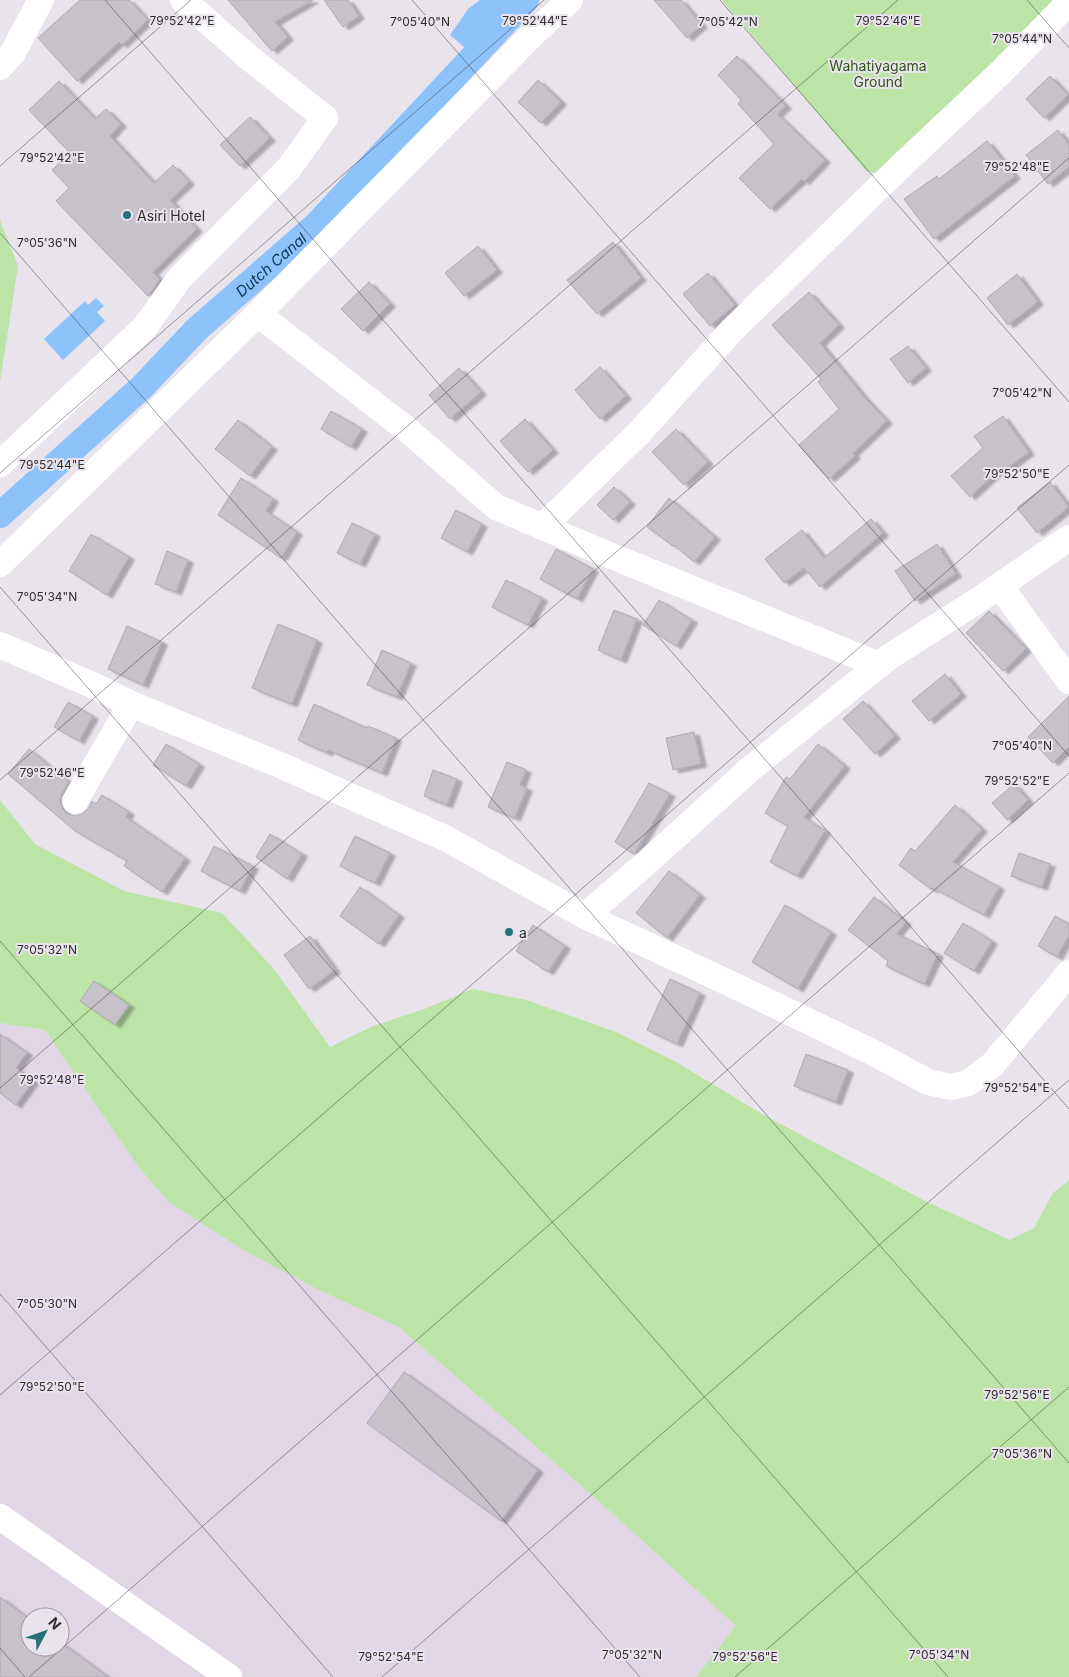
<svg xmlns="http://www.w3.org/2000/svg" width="1069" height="1677" font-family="Inter,sans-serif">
  <defs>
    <filter id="shadow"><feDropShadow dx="5.5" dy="3" stdDeviation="1" flood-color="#0004"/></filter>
  </defs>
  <rect width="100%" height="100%" fill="#e9e3ec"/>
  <path fill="#e1d6e5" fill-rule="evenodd" d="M 0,1023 L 45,1030 L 137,1165 L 321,1291 L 399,1327 L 602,1504 L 736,1626 L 696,1677 L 0,1677 ZM 30,1617 L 60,1617 L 60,1647 L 30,1647 Z"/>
  <g fill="#bde4a7">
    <path d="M 722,0 L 1052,0 L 1050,7 L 1017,42 L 876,173 L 866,171 Z"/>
    <path d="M 0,220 L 18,266 L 0,382 Z"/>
    <path d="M 0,800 L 35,844 L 124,891 L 222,913 L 274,969 L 330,1047 L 373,1026 L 427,1008 L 473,989 L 526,1000 L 616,1032 L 676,1062 L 762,1114 L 927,1202 L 1010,1240 L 1034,1228 L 1053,1193 L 1069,1180 L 1069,1677 L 696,1677 L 736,1626 L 602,1504 L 399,1327 L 321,1291 L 245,1251 L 169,1202 L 137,1165 L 45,1030 L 0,1023 Z"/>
  </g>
  <g fill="#8ec2fb">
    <path d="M 480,0 L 540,0 L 472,54 L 450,35 L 468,9 Z"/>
    <path d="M 96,298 L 104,306 L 97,312 L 105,321 L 63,360 L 44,339 L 85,301 L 88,305 Z"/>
  </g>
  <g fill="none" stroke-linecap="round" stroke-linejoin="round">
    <path stroke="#8ec2fb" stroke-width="26" id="s1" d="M 0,515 L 142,387 L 197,329 L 316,225 L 526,0"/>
  </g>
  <g fill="#c7c1c9" stroke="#afa9b1" filter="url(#shadow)">
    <path d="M 80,0 L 129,0 L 148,20 L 122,45 L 119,42 L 77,81 L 38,38 Z"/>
    <path d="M 228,0 L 313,0 L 275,22 L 288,37 L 272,51 Z"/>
    <path d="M 324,0 L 348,0 L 359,16 L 343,27 Z"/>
    <path d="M 654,0 L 681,0 L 702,25 L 687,38 Z"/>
    <path d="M 737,56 L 786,106 L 777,114 L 825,160 L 804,182 L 802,179 L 770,209 L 739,178 L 774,144 L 738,104 L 741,100 L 718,75 Z"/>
    <path d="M 1050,76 L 1068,95 L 1044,118 L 1026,99 Z"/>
    <path d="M 538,80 L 561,102 L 541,123 L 518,102 Z"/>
    <path d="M 59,81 L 95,119 L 106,109 L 121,124 L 110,136 L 154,183 L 173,165 L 189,182 L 170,200 L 197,229 L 153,272 L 160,279 L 148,296 L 56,201 L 69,188 L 52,170 L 70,153 L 29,110 Z"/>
    <path d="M 250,117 L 270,138 L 240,166 L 220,145 Z"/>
    <path d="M 1058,130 L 1069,145 L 1069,167 L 1048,184 L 1026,155 Z"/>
    <path d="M 987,141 L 1015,176 L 934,239 L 904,199 L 937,176 L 939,179 Z"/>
    <path d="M 613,242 L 641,278 L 597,314 L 567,280 Z"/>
    <path d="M 478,246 L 497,270 L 464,296 L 445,273 Z"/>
    <path d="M 708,273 L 735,305 L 710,326 L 683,294 Z"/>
    <path d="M 1017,274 L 1038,302 L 1008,325 L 987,298 Z"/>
    <path d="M 369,282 L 390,304 L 363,331 L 341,309 Z"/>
    <path d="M 809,292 L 839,325 L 820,343 L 866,399 L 887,421 L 853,453 L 855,456 L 829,479 L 799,445 L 839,409 L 818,382 L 821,379 L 772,325 Z"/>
    <path d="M 908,346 L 926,368 L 908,383 L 890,359 Z"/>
    <path d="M 600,367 L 626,396 L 600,419 L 575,390 Z"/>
    <path d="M 459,368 L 481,392 L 450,419 L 429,395 Z"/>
    <path d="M 331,411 L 362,429 L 351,447 L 321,429 Z"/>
    <path d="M 1003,416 L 1029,452 L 1001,473 L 999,470 L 970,497 L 951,476 L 983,448 L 974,436 Z"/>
    <path d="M 525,419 L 553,450 L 528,472 L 500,441 Z"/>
    <path d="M 238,420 L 272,447 L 250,476 L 215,449 Z"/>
    <path d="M 676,429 L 708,462 L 684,485 L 652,452 Z"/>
    <path d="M 241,478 L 273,499 L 266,511 L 297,532 L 281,558 L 218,515 Z"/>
    <path d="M 1050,482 L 1069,507 L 1037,533 L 1017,508 Z"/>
    <path d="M 614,487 L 630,502 L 613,520 L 597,505 Z"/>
    <path d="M 669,498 L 715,537 L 694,562 L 674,545 L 673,546 L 647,527 Z"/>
    <path d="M 456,510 L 482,524 L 467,552 L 441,538 Z"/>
    <path d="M 871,519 L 883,533 L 820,587 L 804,568 L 784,583 L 765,559 L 802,530 L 824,558 Z"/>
    <path d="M 352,523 L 375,534 L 360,564 L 337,553 Z"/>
    <path d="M 91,534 L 129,557 L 107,595 L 69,571 Z"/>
    <path d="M 937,544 L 956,574 L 915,601 L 895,571 Z"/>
    <path d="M 556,549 L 593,569 L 577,599 L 540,579 Z"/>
    <path d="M 167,551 L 188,560 L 176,592 L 155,584 Z"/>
    <path d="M 506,580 L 542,598 L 528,625 L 492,607 Z"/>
    <path d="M 659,600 L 692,620 L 676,646 L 643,625 Z"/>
    <path d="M 614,610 L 637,619 L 621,660 L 598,650 Z"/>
    <path d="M 989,611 L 1026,649 L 1003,671 L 966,633 Z"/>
    <path d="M 278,624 L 317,640 L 292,704 L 252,688 Z"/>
    <path d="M 127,626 L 162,642 L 143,685 L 108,669 Z"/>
    <path d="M 382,650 L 411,663 L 397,697 L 367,685 Z"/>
    <path d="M 945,674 L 961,694 L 929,721 L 912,701 Z"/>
    <path d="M 1069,696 L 1069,747 L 1053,763 L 1028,737 Z"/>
    <path d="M 863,701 L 895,736 L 875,754 L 843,719 Z"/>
    <path d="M 68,702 L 93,716 L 79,741 L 54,727 Z"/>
    <path d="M 314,704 L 367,728 L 368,726 L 396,738 L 382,773 L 328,750 L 327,753 L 298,740 Z"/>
    <path d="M 694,732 L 701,764 L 673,770 L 666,738 Z"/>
    <path d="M 166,744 L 199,764 L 186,786 L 153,765 Z"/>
    <path d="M 818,744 L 845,766 L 804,817 L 825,831 L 797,876 L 770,862 L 788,826 L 765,813 L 786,777 L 790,779 Z"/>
    <path d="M 29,749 L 69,782 L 62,794 L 60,801 L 62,808 L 67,814 L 75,816 L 82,814 L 88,809 L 92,801 L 96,804 L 102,795 L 129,812 L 126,817 L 185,858 L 162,892 L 124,866 L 127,861 L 75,831 L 8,774 Z"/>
    <path d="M 507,762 L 526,770 L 520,785 L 527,788 L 515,818 L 488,807 Z"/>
    <path d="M 433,770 L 457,779 L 447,805 L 424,796 Z"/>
    <path d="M 649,783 L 670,794 L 634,854 L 615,842 Z"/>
    <path d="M 1014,784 L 1028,800 L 1007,820 L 992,803 Z"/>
    <path d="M 955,805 L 982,829 L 953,862 L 999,887 L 984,915 L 933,888 L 932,890 L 899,865 L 911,848 L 915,851 Z"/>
    <path d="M 270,834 L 302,854 L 287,879 L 256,857 Z"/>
    <path d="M 355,836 L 390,853 L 375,883 L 340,866 Z"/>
    <path d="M 214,846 L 253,866 L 240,891 L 201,871 Z"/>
    <path d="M 1019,853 L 1050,864 L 1042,887 L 1011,876 Z"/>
    <path d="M 669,871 L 700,895 L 667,938 L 636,913 Z"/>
    <path d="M 360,887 L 399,915 L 379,944 L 340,916 Z"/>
    <path d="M 874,897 L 906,922 L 897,934 L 938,954 L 924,984 L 886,966 L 888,961 L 848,930 Z"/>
    <path d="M 785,905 L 831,932 L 798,989 L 752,962 Z"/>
    <path d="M 1055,916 L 1069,924 L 1069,935 L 1057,957 L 1038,946 Z"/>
    <path d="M 963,923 L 992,941 L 974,971 L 944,953 Z"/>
    <path d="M 533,925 L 565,946 L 548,972 L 516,951 Z"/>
    <path d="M 310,936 L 335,970 L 309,989 L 284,955 Z"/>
    <path d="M 670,979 L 700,993 L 677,1044 L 647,1030 Z"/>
    <path d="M 94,981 L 129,1005 L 115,1025 L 80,1001 Z"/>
    <path d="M 0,1034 L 27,1053 L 16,1068 L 33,1081 L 16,1105 L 0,1093 Z"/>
    <path d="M 806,1054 L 848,1070 L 836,1102 L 794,1086 Z"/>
    <path d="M 404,1372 L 538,1470 L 501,1521 L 367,1423 Z"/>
    <path d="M 0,1597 L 30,1620 L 30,1647 L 60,1647 L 60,1642 L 108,1677 L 0,1677 Z"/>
  </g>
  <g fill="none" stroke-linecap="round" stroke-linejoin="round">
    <g stroke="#fff" stroke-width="26">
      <path d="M 0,67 L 12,54 L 41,0"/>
      <path d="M 258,314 L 410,432 L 496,507 L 597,550 L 879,665"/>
      <path d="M 0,464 L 145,327 L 179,279 L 289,168 L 325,118 L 247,56 L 183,0"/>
      <path d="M 542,527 L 638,434 L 732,330 L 900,167 L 1000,73 L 1069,2"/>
      <path d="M 0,564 L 258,314 L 534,33 L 570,0"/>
      <path d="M 1000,586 L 1069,681"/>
      <path d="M 0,645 L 99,688 L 131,704 L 280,765 L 445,838 L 585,916 L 731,984 L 872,1052 L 928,1082 L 951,1087 L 968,1083 L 992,1065 L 1069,973"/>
      <path d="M 75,801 L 131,704"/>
      <path d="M 585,916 L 645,864 L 749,770 L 889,657 L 983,597 L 1069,538"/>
      <path d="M 0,1517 L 229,1677"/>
    </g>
  </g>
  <path fill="none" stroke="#302e31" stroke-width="1" stroke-opacity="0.45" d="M 105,0 L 1069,1109M 412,0 L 1069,756M 720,0 L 1069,402M 1027,0 L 1069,48M 0,166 L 191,0M 0,233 L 1069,1463M 0,473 L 544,0M 0,587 L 948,1677M 0,780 L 898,0M 0,941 L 640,1677M 0,1088 L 1069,158M 0,1294 L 333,1677M 0,1395 L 1069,465M 0,1648 L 25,1677M 29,1677 L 1069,773M 382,1677 L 1069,1080M 735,1677 L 1069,1387"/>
  <g fill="#267077" stroke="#e9e3ec" stroke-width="2">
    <circle cx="127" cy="215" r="5"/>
    <circle cx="509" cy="932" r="5"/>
  </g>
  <g text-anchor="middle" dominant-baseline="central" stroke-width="4" stroke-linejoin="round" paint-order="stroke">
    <g font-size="14" fill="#305614" stroke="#e9e3ec">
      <text x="878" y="65">Wahatiyagama<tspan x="878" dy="16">Ground</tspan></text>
    </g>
    <g font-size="14" fill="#302e31" stroke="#e9e3ec" text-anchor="start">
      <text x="137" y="215">Asiri Hotel</text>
      <text x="519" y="932">a</text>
    </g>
    <g font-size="15" font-style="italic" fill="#10365a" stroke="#e9e3ec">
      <text stroke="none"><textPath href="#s1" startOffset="369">Dutch Canal</textPath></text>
    </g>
  </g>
  <g font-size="12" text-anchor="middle" fill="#302e31" stroke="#e9e3ec" stroke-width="4" stroke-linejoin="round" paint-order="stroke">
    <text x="182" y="25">79°52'42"E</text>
    <text x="535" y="25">79°52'44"E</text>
    <text x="888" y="25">79°52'46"E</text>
    <text x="420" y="26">7°05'40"N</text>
    <text x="728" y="26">7°05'42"N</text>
    <text x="1022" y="43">7°05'44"N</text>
    <text x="52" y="162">79°52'42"E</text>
    <text x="1017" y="171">79°52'48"E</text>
    <text x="47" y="247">7°05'36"N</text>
    <text x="1022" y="397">7°05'42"N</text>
    <text x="52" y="469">79°52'44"E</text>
    <text x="1017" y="478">79°52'50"E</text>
    <text x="47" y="601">7°05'34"N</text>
    <text x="1022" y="750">7°05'40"N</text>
    <text x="52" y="777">79°52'46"E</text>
    <text x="1017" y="785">79°52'52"E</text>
    <text x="47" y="954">7°05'32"N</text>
    <text x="52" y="1084">79°52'48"E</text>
    <text x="1017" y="1092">79°52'54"E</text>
    <text x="47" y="1308">7°05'30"N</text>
    <text x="52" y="1391">79°52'50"E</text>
    <text x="1017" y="1399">79°52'56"E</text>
    <text x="1022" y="1458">7°05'36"N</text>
    <text x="632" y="1659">7°05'32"N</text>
    <text x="939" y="1659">7°05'34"N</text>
    <text x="391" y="1661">79°52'54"E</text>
    <text x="745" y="1661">79°52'56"E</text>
  </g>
  <g transform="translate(45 1632) rotate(49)"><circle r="24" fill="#e9e3ec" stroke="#9f9ba1"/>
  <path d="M0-4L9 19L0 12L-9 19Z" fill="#267077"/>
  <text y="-8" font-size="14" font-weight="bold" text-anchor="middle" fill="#302e31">N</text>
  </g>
</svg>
